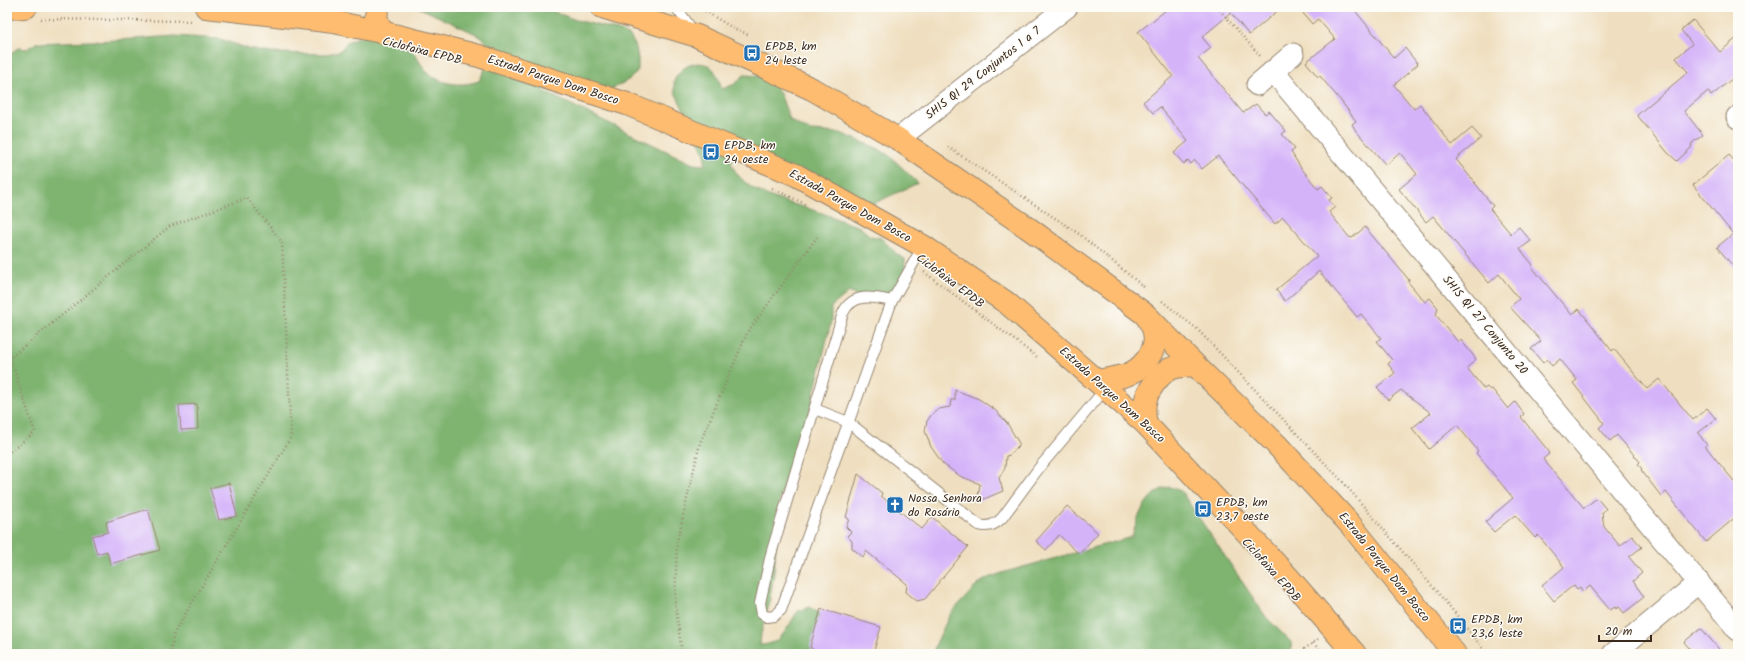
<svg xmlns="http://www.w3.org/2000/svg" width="1745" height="661" font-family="Kalam,sans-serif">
  <rect width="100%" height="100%" fill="#fdfcf7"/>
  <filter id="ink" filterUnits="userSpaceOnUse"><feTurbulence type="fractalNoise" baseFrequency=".025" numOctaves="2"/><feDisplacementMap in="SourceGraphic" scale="8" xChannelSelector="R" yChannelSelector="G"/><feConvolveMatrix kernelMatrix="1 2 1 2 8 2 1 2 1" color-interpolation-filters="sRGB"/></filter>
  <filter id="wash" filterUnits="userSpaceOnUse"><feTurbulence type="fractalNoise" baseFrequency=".012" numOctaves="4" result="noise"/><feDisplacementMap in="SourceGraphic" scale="16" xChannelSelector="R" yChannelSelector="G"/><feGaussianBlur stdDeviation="0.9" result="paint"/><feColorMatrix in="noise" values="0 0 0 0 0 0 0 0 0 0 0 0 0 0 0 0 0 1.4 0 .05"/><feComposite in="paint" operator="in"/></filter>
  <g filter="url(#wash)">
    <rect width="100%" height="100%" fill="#efdfc0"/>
    <g fill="#7eb36f" stroke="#5c6e46">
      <path d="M 418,7 L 542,7 L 576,20 L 621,31 L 630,36 L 636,47 L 638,59 L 638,70 L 630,79 L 610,90 L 539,79 L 545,92 L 693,164 L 705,165 L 705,154 L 675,92 C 675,88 673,83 675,79 C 681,66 698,58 711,67 C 716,71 720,83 722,89 L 735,84 L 744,75 L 760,76 L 773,81 L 781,96 L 790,120 L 800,126 L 811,131 L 840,133 L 879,149 L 891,157 L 918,183 L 864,208 L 739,154 L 731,163 C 744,194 781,200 810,209 C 827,214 843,222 860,227 L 870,236 L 881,238 L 898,255 L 905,259 L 904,289 L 892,301 L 859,298 L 849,292 L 831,307 L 831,322 L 808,419 L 794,452 L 780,497 L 774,572 L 769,604 L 761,634 L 760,645 C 782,645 787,627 798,611 L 809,607 L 819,613 L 817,654 L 7,654 L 7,56 L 18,48 L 27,49 L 36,43 L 118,40 L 175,36 L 220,39 L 249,49 L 271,53 L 327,54 L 340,51 L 347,42 L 372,32 C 382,37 403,44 411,50 C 417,55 420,64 425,70 C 439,85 461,87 479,81 L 486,67 L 490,49 L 485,40 L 476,34 Z"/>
      <path d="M 1170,487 L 1181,491 L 1266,617 L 1291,642 L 1292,654 L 933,654 L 935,646 L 950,614 L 978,584 L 988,578 L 1005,572 L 1132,537 C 1137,517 1147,490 1170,487 Z"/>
    </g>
    <g id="blocks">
      <g fill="#d4b3f9">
        <path d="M 1170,7 L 1282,7 L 1249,35 L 1231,13 L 1202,37 L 1211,48 L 1198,58 L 1243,113 L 1256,104 L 1265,114 L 1269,111 L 1286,131 L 1282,134 L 1295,149 L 1291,152 L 1301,168 L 1318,189 L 1322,186 L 1332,198 L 1329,200 L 1335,207 L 1329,212 L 1349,237 L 1352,238 L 1365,227 L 1409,280 L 1408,282 L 1425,302 L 1430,298 L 1438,308 L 1436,315 L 1458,342 L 1461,340 L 1476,359 L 1467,368 L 1484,389 L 1487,387 L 1490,390 L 1492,389 L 1508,409 L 1515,402 L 1524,414 L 1521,417 L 1550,453 L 1543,459 L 1584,508 L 1597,498 L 1606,509 L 1602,513 L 1604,527 L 1620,546 L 1632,536 L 1642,547 L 1629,557 L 1642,573 L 1633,581 L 1644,597 L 1624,613 L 1619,607 L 1616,609 L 1615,607 L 1610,610 L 1590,586 L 1583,592 L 1580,587 L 1577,589 L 1574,585 L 1554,601 L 1542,586 L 1564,567 L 1538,535 L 1535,538 L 1515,515 L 1494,532 L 1485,522 L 1513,498 L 1476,453 L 1478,451 L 1457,425 L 1429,449 L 1412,428 L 1431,413 L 1401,390 L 1388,400 L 1377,387 L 1395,373 L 1388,364 L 1392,360 L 1377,341 L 1381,338 L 1361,314 L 1357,317 L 1319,271 L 1285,301 L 1276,290 L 1317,256 L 1283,217 L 1275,224 L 1218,156 L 1202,169 L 1195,160 L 1191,164 L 1188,160 L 1184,164 L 1174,153 L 1188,141 L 1160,107 L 1153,113 L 1143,102 L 1173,76 L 1138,32 Z"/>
        <path d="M 1298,7 L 1352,7 L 1394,58 L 1405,48 L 1418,64 L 1394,85 L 1414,109 L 1420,104 L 1452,145 L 1472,128 L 1481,138 L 1456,159 L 1493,206 L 1490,209 L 1511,234 L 1519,227 L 1531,241 L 1520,249 L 1533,265 L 1531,266 L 1572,315 L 1579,309 L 1612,351 L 1614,349 L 1647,389 L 1659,379 L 1693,420 L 1707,408 L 1716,419 L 1698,433 L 1707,445 L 1705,446 L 1738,486 L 1738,515 L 1706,542 L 1666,492 L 1661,496 L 1641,470 L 1642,469 L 1638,464 L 1640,462 L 1617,435 L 1610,441 L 1599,428 L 1604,423 L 1573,383 L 1577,380 L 1560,359 L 1552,366 L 1547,359 L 1543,363 L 1531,349 L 1541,341 L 1510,307 L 1519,299 L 1499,274 L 1489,283 L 1433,216 L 1426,222 L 1399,189 L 1417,174 L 1400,153 L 1386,165 L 1356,131 L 1352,124 L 1356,121 L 1341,101 L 1320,76 L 1318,77 L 1306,62 L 1335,39 L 1318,19 L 1312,24 Z"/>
        <path d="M 1693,20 L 1720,52 L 1738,37 L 1738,74 L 1711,96 L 1708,91 L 1684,111 L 1703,135 L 1692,143 L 1691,148 L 1677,161 L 1668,153 L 1637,115 L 1688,72 L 1676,58 L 1692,44 L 1681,30 Z"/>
        <path d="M 1729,155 L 1738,165 L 1738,272 L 1717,247 L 1733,234 L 1693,185 Z"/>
        <path d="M 955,390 L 979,399 L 995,410 L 1007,423 L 1020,445 L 1010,455 L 1006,456 L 1005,468 L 999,478 L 1003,491 L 977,502 L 980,484 L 960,476 L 943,464 L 931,447 L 925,431 L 927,421 L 932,414 L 939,409 L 950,407 L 951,400 L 955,400 Z"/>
        <path d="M 197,404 L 198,429 L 181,430 L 179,405 Z"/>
        <path d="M 858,474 L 882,493 L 881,496 L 922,529 L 932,517 L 968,547 L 925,599 L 917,601 L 906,592 L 907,584 L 866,551 L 863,557 L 852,548 L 852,541 L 847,536 L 851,532 L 846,527 L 849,519 L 846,517 Z"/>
        <path d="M 229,483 L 237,516 L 219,520 L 210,488 Z"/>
        <path d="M 1067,506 L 1098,533 L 1079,554 L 1059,535 L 1046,550 L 1036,541 Z"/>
        <path d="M 148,509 L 160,550 L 110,564 L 107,551 L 97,554 L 92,536 L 108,532 L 106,522 Z"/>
        <path d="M 821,609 L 881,627 L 873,654 L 810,654 L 812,648 L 810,647 Z"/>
        <path d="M 1701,628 L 1723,654 L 1694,654 L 1684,642 Z"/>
      </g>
    </g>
  </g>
  <g filter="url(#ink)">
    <use href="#blocks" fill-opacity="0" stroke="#95846f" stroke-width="1"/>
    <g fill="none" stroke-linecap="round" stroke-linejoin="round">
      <defs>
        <g id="service">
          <path d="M 676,7 L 693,31"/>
          <path d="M 892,301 C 873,297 853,292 843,313 L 771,554 L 760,603 L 762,614 L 767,617 L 774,616 L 781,610 L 892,301 L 923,246"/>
          <path d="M 815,409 L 848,422 L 979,525 C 988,528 995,525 1002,518 L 1039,468 L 1106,388"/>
        </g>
        <g id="minor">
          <path d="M 1273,71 L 1738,630"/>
          <path d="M 1257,85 L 1293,54"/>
          <path d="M 1737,117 L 1738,118"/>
          <path d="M 898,139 L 1067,7"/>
          <path d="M 1613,654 L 1699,582"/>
        </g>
        <g id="primary">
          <path d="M 206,7 L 334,22 L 381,32 L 479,56 L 627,104 L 796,175 L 923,246 L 1007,303 L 1146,424 L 1288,577 L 1355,654"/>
          <path d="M 378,7 L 376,16 L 381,32"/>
          <path d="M 602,7 L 697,36 L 812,89 L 898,139 L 1031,230 L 1146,315 L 1195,365 L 1276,444 L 1349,523 L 1455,654"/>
          <path d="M 7,8 L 26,7"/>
          <path d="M 1098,381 C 1106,379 1115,378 1123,376 C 1140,372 1159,351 1154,332 C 1153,327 1150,322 1147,317"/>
          <path d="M 1146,424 C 1142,406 1145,395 1156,381 C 1160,376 1165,371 1170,369 C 1177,366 1187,366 1195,365"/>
        </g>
      </defs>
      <use href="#service" stroke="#95846f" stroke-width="12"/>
      <use href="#minor" stroke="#95846f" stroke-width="23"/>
      <use href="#primary" stroke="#95846f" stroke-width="24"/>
      <g stroke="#95846f" stroke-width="2.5" stroke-dasharray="1 3" stroke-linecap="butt">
        <path d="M 698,7 L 738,31 L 746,33 L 749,37"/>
        <path d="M 1217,7 L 1261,57"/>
        <path d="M 41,19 L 192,21"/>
        <path d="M 948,147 L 1079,234 L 1144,287"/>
        <path d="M 772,188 L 805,204"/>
        <path d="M 924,272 L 1037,357"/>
        <path d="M 1162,301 L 1197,329 L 1342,481 L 1450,607 L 1487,654"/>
        <path d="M 7,454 L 35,432 L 10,358 L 170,226 L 247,198 L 282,242 L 291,437 L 174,633 L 170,654"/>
        <path d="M 1313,643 L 1324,654"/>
        <path d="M 682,654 L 675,602 L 677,542 L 700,443 L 747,333 L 817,237"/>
        <path d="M 1298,654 L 1318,639"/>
      </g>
      <use href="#service" stroke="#fff" stroke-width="10"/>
      <use href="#minor" stroke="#fff" stroke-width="21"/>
      <use href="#primary" stroke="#fdbc70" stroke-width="22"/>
    </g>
  </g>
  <defs>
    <symbol id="bus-square" viewBox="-11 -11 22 22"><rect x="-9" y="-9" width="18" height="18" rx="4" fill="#1f6fb2" stroke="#fdfcf7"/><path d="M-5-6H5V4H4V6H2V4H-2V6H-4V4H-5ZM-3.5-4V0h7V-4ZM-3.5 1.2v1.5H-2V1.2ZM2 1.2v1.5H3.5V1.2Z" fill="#fff"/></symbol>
    <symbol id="church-square" viewBox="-11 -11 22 22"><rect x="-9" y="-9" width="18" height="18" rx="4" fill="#1f6fb2" stroke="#fdfcf7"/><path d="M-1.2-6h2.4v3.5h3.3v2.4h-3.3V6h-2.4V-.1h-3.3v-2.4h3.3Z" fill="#fff"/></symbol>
  </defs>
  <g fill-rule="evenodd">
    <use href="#bus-square" x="742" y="43" width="20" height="20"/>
    <use href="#bus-square" x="701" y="142" width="20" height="20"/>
    <use href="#church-square" x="885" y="495" width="20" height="20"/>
    <use href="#bus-square" x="1193" y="499" width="20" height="20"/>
    <use href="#bus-square" x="1448" y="616" width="20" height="20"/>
  </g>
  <g text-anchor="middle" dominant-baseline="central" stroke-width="3" stroke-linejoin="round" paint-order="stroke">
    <g font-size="12" fill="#3b2a1e" stroke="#fdfcf7" text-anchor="start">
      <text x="765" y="46">EPDB, km<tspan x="765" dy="14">24 leste</tspan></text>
      <text x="724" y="145">EPDB, km<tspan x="724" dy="14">24 oeste</tspan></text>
      <text x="908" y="498">Nossa Senhora<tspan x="908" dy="14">do Rosário</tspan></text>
      <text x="1216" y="502">EPDB, km<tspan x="1216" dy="14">23,7 oeste</tspan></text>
      <text x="1471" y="619">EPDB, km<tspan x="1471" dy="14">23,6 leste</tspan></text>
    </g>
    <g font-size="12" fill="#3b2a1e" stroke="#fdfcf7">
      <text transform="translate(422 51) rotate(14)">Ciclofaixa EPDB</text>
      <text transform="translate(983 73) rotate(-38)">SHIS QI 29 Conjuntos 1 a 7</text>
      <text transform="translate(553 80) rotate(18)">Estrada Parque Dom Bosco</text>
      <text transform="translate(850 206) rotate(29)">Estrada Parque Dom Bosco</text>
      <text transform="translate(950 281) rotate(37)">Ciclofaixa EPDB</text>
      <text transform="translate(1485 325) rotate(50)">SHIS QI 27 Conjunto 20</text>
      <text transform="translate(1112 395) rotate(42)">Estrada Parque Dom Bosco</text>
      <text transform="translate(1384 567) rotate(51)">Estrada Parque Dom Bosco</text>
      <text transform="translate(1271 570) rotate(48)">Ciclofaixa EPDB</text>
    </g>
  </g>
  <rect width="1745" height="661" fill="none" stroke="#fdfcf7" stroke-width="24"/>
  <path d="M1599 635v6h52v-6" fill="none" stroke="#3b2a1e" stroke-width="2"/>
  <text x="1605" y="635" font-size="12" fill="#3b2a1e" stroke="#fdfcf7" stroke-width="3" paint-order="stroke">20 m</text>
</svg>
